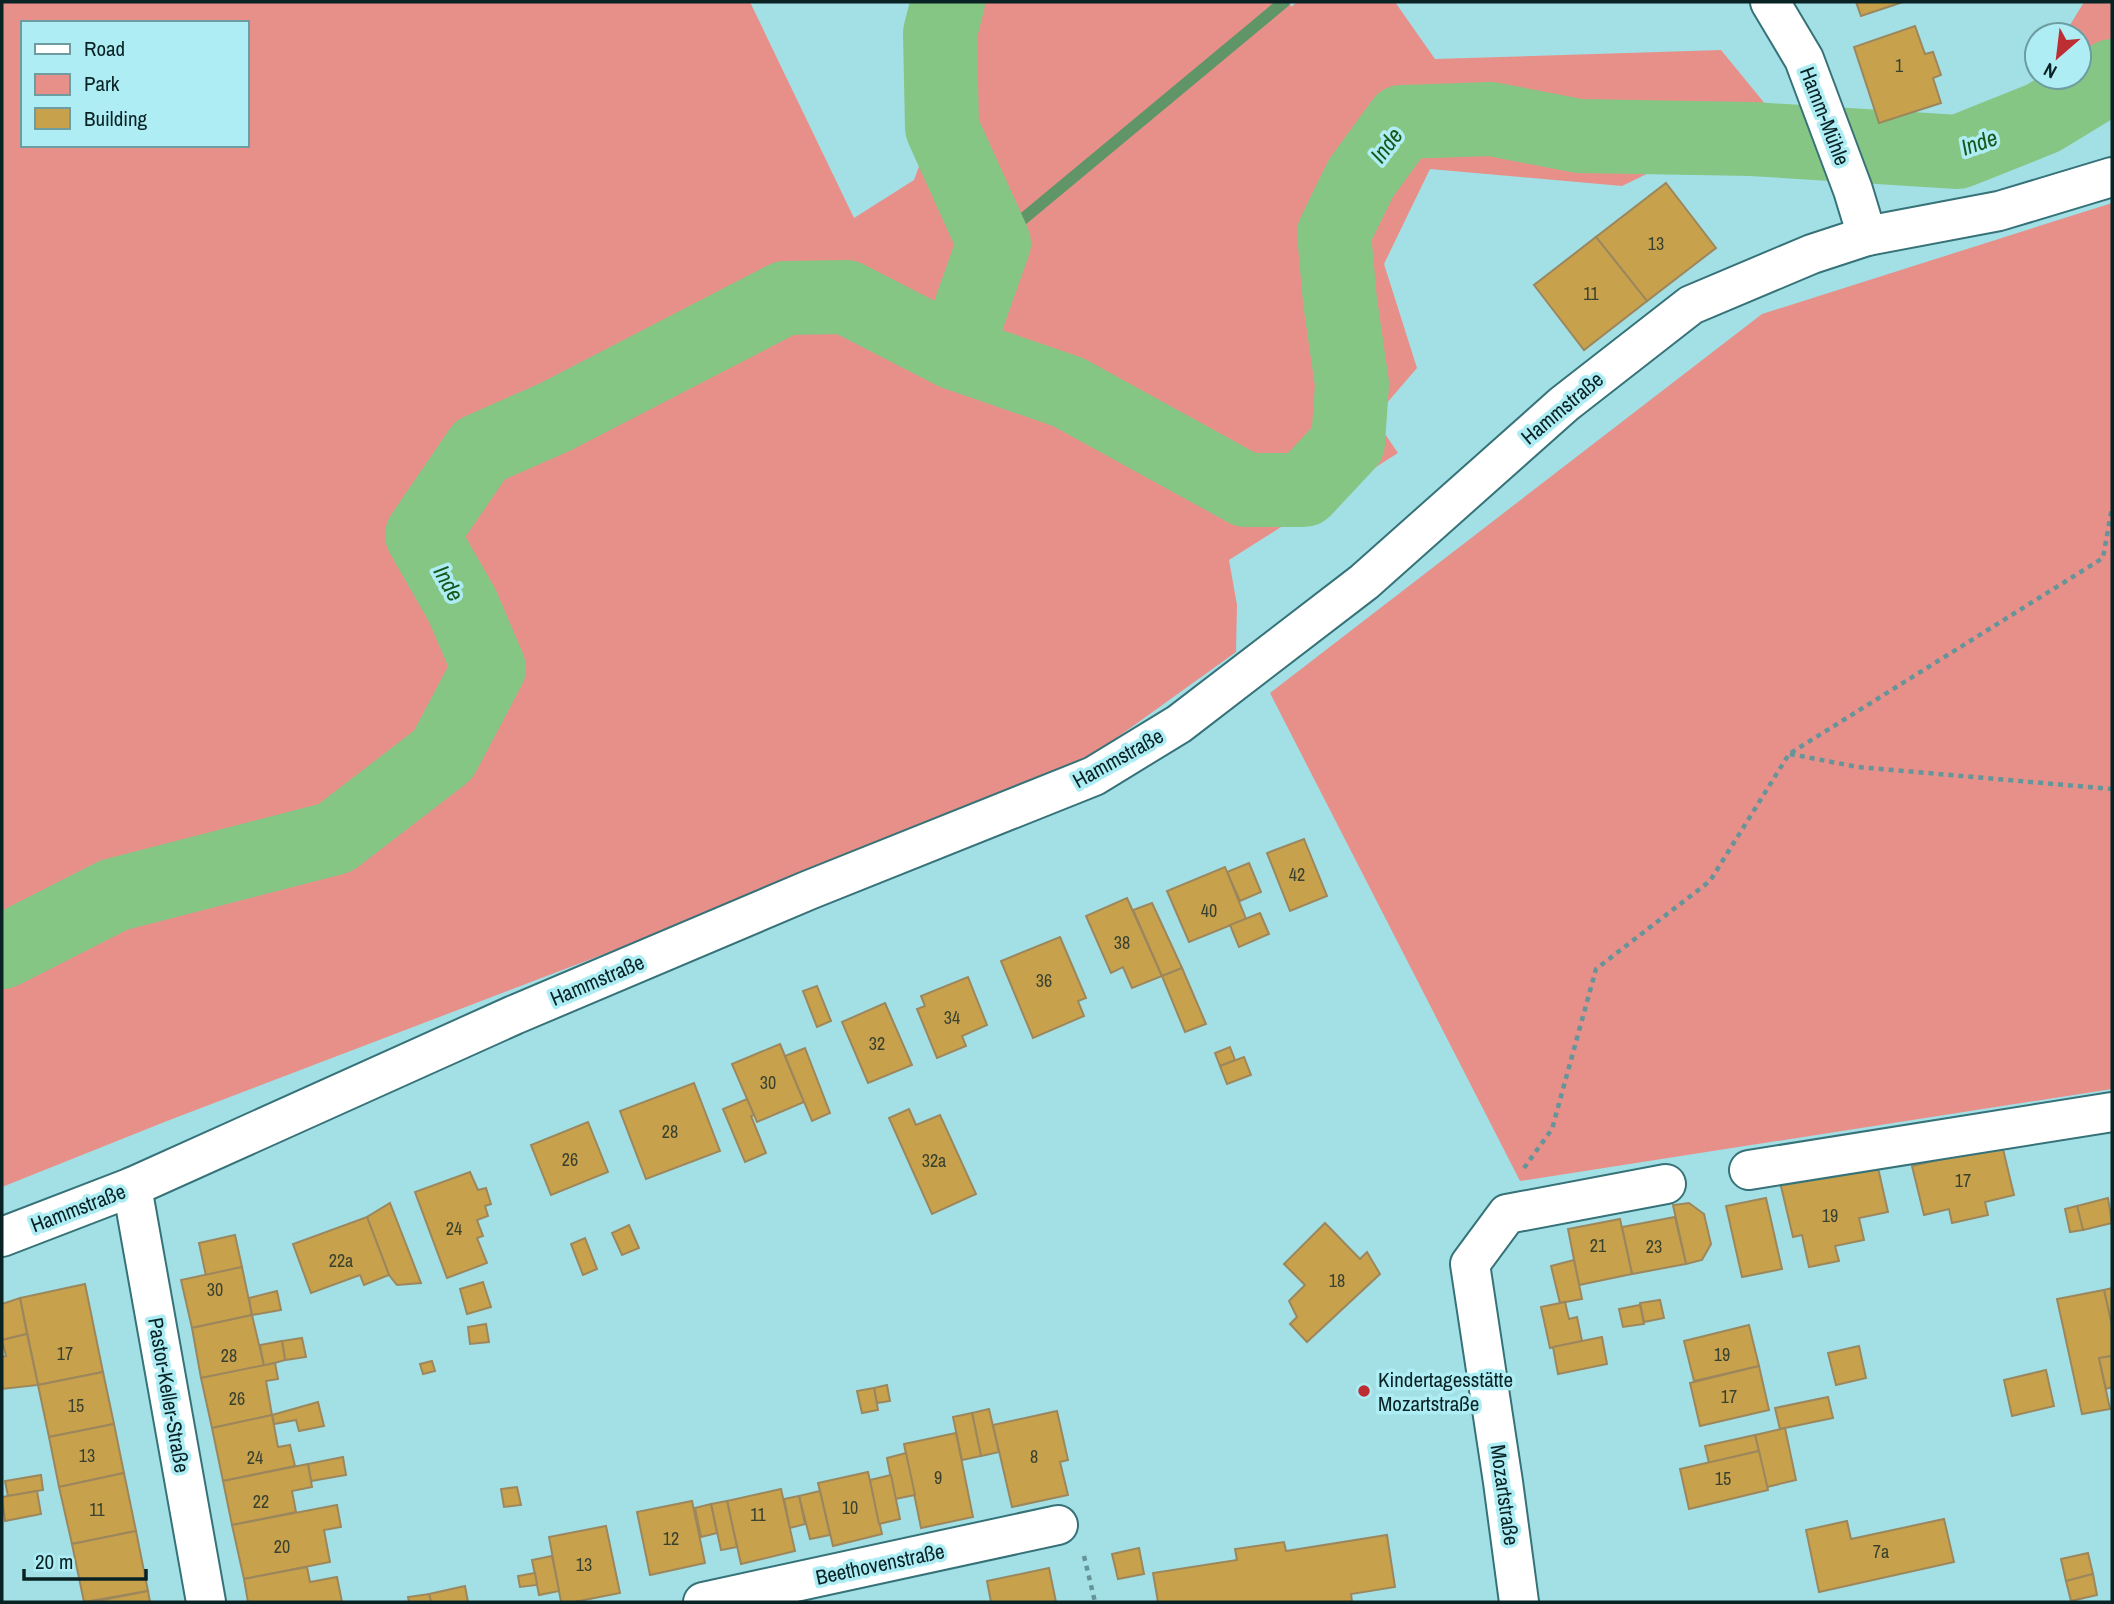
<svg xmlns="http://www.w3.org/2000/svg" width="2114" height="1604" font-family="'Archivo Narrow',sans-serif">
  <rect width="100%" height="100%" fill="#a2e0e6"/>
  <g fill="#e7908a" fill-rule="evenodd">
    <path d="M 2,2 L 750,2 L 854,218 L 914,180 L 929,139 L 955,139 L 952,69 L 964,2 L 1290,2 L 1291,7 L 1297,2 L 1395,2 L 1435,59 L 1721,50 L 1812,161 L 1659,168 L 1622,186 L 1430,169 L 1384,264 L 1417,368 L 1374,418 L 1398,453 L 1229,560 L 1237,605 L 1236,652 L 1090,757 L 924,832 L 167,1121 L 2,1187 ZM 23,23 L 247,23 L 247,145 L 23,145 Z"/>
    <path d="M 2084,2 L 2112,2 L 2112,99 L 2008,128 L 2039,77 L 2079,77 L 2079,35 L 2064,35 Z"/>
    <path d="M 2112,203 L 2112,1089 L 1520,1181 L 1270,693 L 1762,314 Z"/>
  </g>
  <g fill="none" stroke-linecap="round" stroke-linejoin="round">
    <path stroke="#609568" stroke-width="12" d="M 994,243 L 1284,2"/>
    <g stroke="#86c685" stroke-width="74">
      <path d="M 948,2 L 940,33 L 942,128 L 994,243 L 955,353"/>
      <path d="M 2,952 L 114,895 L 335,838 L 443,755 L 489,668 L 462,605 L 422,535 L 480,450 L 555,417 L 785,298 L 846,297 L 955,353 L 1068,392 L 1246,490 L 1304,490 L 1348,443 L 1352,384 L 1340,301 L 1334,233 L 1361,178 L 1402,122 L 1491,119 L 1579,136 L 1752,139 L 1958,152 L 2043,118 L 2112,76"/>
    </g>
  </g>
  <g fill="#c8a14c" stroke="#9c875d" stroke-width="2">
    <path d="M 1856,2 L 1903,2 L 1861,16 Z"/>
    <path d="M 1915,26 L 1925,54 L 1933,52 L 1941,75 L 1933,78 L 1941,103 L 1879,123 L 1854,47 Z"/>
    <path d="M 1666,183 L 1716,248 L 1647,301 L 1596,237 Z"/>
    <path d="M 1596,237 L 1647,301 L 1584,350 L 1534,285 Z"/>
    <path d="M 1304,839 L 1327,896 L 1290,911 L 1267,853 Z"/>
    <path d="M 1249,863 L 1261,892 L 1240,901 L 1227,872 Z"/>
    <path d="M 1225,867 L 1246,919 L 1189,942 L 1167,891 Z"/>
    <path d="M 1127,898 L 1162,976 L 1132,988 L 1123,967 L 1111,973 L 1086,916 Z"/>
    <path d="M 1152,903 L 1182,968 L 1162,976 L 1133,910 Z"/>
    <path d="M 1260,913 L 1269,934 L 1239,947 L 1230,925 Z"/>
    <path d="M 1060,937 L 1086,998 L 1078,1001 L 1084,1016 L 1033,1038 L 1001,961 Z"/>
    <path d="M 1182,968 L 1206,1024 L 1185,1032 L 1162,976 Z"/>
    <path d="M 968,977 L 987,1025 L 962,1036 L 966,1046 L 937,1058 L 917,1009 L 925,1006 L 921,996 Z"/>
    <path d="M 817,986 L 831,1021 L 817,1027 L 803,991 Z"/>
    <path d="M 885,1003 L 912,1065 L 868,1083 L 842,1022 Z"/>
    <path d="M 780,1044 L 804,1102 L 757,1122 L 732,1064 Z"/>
    <path d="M 1230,1047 L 1235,1060 L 1220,1066 L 1215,1053 Z"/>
    <path d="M 805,1048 L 830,1113 L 812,1121 L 785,1056 Z"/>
    <path d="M 1244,1057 L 1251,1075 L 1227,1084 L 1220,1066 Z"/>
    <path d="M 694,1083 L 720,1151 L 646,1179 L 620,1111 Z"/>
    <path d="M 747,1099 L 754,1115 L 751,1116 L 766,1153 L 745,1162 L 723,1109 Z"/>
    <path d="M 909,1109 L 916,1125 L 940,1115 L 976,1194 L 932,1214 L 889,1118 Z"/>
    <path d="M 588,1122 L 608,1172 L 551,1195 L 531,1145 Z"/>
    <path d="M 2002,1145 L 2014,1195 L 1985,1202 L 1988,1215 L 1952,1223 L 1949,1209 L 1924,1215 L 1912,1166 Z"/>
    <path d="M 1876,1159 L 1888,1212 L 1859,1218 L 1864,1240 L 1835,1246 L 1839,1261 L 1809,1267 L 1802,1235 L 1793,1237 L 1780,1182 Z"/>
    <path d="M 470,1172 L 478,1190 L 486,1188 L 491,1204 L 485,1206 L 488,1216 L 477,1220 L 483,1236 L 477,1238 L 487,1263 L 447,1278 L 415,1192 Z"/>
    <path d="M 1766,1198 L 1782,1269 L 1742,1277 L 1726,1206 Z"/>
    <path d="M 2108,1198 L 2112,1223 L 2083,1230 L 2077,1206 Z"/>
    <path d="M 390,1203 L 421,1283 L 397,1285 L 389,1275 L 367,1217 Z"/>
    <path d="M 1689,1203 L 1704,1214 L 1711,1244 L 1702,1260 L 1686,1264 L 1673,1205 Z"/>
    <path d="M 2077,1206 L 2083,1230 L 2070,1232 L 2065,1209 Z"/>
    <path d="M 367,1217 L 389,1275 L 364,1285 L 360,1275 L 311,1293 L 293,1244 Z"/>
    <path d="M 1675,1217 L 1686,1264 L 1632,1274 L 1622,1227 Z"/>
    <path d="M 1620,1219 L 1632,1274 L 1579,1285 L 1568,1229 Z"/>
    <path d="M 1325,1223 L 1360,1259 L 1367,1252 L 1380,1274 L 1307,1342 L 1290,1324 L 1297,1317 L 1289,1301 L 1305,1285 L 1284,1264 Z"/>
    <path d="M 629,1225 L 639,1248 L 622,1255 L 612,1233 Z"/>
    <path d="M 235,1235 L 242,1267 L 206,1276 L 199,1243 Z"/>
    <path d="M 585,1238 L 597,1269 L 583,1275 L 571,1244 Z"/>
    <path d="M 1574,1260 L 1582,1299 L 1560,1303 L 1551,1266 Z"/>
    <path d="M 242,1267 L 252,1315 L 192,1328 L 181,1280 Z"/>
    <path d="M 483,1282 L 491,1307 L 467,1314 L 460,1289 Z"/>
    <path d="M 85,1284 L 103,1372 L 38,1385 L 20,1298 Z"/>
    <path d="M 2112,1288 L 2112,1317 L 2110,1317 L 2104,1290 Z"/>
    <path d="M 2104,1290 L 2112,1326 L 2112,1356 L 2099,1358 L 2110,1409 L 2082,1414 L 2057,1299 Z"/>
    <path d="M 277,1291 L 281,1310 L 252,1315 L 249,1298 Z"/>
    <path d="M 20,1298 L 27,1334 L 2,1340 L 2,1304 Z"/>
    <path d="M 1660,1300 L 1664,1318 L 1644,1322 L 1640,1303 Z"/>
    <path d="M 1565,1302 L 1569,1319 L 1577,1317 L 1582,1341 L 1550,1348 L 1541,1307 Z"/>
    <path d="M 1640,1305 L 1644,1324 L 1623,1327 L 1619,1309 Z"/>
    <path d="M 252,1315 L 264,1366 L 201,1378 L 192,1328 Z"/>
    <path d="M 486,1324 L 489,1342 L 470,1344 L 468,1327 Z"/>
    <path d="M 1749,1325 L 1759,1366 L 1694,1381 L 1684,1341 Z"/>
    <path d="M 27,1334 L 38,1385 L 2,1389 L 2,1357 L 6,1356 L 2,1340 Z"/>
    <path d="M 1602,1337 L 1607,1364 L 1558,1374 L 1553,1347 Z"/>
    <path d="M 302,1338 L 306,1357 L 285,1360 L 282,1341 Z"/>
    <path d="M 282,1341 L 285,1360 L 264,1366 L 260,1345 Z"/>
    <path d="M 1859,1346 L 1866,1378 L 1836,1385 L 1828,1353 Z"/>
    <path d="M 2112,1356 L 2112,1387 L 2106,1389 L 2099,1358 Z"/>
    <path d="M 432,1361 L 435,1371 L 423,1374 L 420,1364 Z"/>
    <path d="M 275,1363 L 278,1379 L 266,1381 L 272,1415 L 212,1428 L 201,1378 Z"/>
    <path d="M 1759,1366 L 1769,1410 L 1700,1426 L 1690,1383 Z"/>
    <path d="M 2046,1370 L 2054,1406 L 2012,1416 L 2004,1380 Z"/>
    <path d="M 103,1372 L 114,1424 L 49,1437 L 38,1385 Z"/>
    <path d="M 887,1385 L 890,1401 L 877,1403 L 874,1388 Z"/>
    <path d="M 874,1388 L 878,1410 L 862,1413 L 857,1391 Z"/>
    <path d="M 1828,1397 L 1833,1418 L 1780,1429 L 1775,1408 Z"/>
    <path d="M 318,1402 L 324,1426 L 299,1431 L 296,1420 L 274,1424 L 272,1415 Z"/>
    <path d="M 989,1409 L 999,1452 L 981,1456 L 972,1413 Z"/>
    <path d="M 1057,1411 L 1068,1460 L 1060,1462 L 1068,1495 L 1012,1507 L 993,1425 Z"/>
    <path d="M 972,1413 L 981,1456 L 962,1460 L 953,1417 Z"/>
    <path d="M 272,1415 L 278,1447 L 290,1445 L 295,1466 L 223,1481 L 212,1428 Z"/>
    <path d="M 114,1424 L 124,1473 L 59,1487 L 49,1437 Z"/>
    <path d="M 1785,1428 L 1796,1480 L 1767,1487 L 1755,1435 Z"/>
    <path d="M 956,1433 L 973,1517 L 921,1528 L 904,1444 Z"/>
    <path d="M 1755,1435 L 1759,1451 L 1709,1463 L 1705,1446 Z"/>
    <path d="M 1759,1451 L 1768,1490 L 1689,1509 L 1680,1469 Z"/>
    <path d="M 906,1453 L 915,1495 L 895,1499 L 887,1458 Z"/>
    <path d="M 343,1457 L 346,1475 L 311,1481 L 308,1464 Z"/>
    <path d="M 308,1464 L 312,1487 L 292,1491 L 296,1512 L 232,1525 L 223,1481 Z"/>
    <path d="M 868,1472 L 882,1534 L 833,1546 L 818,1483 Z"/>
    <path d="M 124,1473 L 136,1531 L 72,1544 L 59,1487 Z"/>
    <path d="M 41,1475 L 43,1490 L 8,1496 L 5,1481 Z"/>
    <path d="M 891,1475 L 900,1519 L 879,1524 L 870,1480 Z"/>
    <path d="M 517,1487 L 521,1505 L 504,1507 L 501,1489 Z"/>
    <path d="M 781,1489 L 795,1551 L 741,1564 L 727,1501 Z"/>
    <path d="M 37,1491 L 41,1514 L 5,1521 L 2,1497 Z"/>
    <path d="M 820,1491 L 830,1535 L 810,1539 L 799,1496 Z"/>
    <path d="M 799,1496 L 805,1524 L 790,1528 L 784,1499 Z"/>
    <path d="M 692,1501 L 705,1563 L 650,1575 L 637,1512 Z"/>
    <path d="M 727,1501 L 737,1547 L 721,1550 L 711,1504 Z"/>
    <path d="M 711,1504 L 717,1533 L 701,1537 L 695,1508 Z"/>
    <path d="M 337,1505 L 341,1527 L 324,1530 L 330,1562 L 244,1579 L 232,1525 Z"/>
    <path d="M 1944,1519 L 1954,1562 L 1819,1592 L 1806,1530 L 1847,1521 L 1851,1539 Z"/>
    <path d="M 606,1526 L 620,1593 L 574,1602 L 561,1602 L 549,1537 Z"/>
    <path d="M 136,1531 L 148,1591 L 84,1602 L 72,1544 Z"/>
    <path d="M 1387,1535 L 1395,1587 L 1351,1594 L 1352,1602 L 1158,1602 L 1153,1573 L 1237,1560 L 1235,1549 L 1284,1542 L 1286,1551 Z"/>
    <path d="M 1139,1548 L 1144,1574 L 1118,1579 L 1112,1554 Z"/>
    <path d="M 2088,1553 L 2093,1574 L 2066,1581 L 2061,1559 Z"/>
    <path d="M 552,1556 L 559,1591 L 539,1595 L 532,1560 Z"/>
    <path d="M 307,1567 L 310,1582 L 337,1577 L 342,1602 L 248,1602 L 244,1579 Z"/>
    <path d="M 1049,1568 L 1056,1602 L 991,1602 L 987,1581 Z"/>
    <path d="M 535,1573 L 537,1585 L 520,1587 L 518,1576 Z"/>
    <path d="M 2093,1574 L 2097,1595 L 2071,1601 L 2066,1581 Z"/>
    <path d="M 465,1586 L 468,1602 L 431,1602 L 429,1594 Z"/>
    <path d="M 148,1591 L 150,1602 L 92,1602 Z"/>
    <path d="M 429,1594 L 431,1602 L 409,1602 L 408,1597 Z"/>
  </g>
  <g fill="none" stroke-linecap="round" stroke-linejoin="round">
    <defs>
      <g id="minor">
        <path d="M 1770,2 L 1804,59 L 1853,190 L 1867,236"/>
        <path d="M 1749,1170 L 2112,1112"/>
        <path d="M 132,1187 L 206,1602"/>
        <path d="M 2,1237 L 132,1187 L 514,1015 L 809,890 L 1094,776 L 1179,724 L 1364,582 L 1564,404 L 1691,305 L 1812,254 L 1867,236 L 1999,211 L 2112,177"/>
        <path d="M 703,1602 L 1058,1525"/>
        <path d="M 1519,1602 L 1503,1482 L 1470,1264 L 1507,1214 L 1666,1184"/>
      </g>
    </defs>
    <use href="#minor" stroke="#367278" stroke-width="42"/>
    <g stroke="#659499" stroke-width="4.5" stroke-dasharray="5 5" stroke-linecap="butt">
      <path d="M 1790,754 L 1858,767 L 2112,789"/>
      <path d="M 1524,1168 L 1552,1129 L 1596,969 L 1710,881 L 1789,754 L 2103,558 L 2112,507"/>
      <path d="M 1084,1556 L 1095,1602"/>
    </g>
    <use href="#minor" stroke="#fff" stroke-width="38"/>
  </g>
  <circle fill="#bd2e33" stroke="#afedf4" stroke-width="2.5" cx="1364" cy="1391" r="7"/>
  <g text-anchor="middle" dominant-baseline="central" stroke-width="7" stroke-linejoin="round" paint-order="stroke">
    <g font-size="18" fill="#39422f">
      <text x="1899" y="65">1</text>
      <text x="1656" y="243">13</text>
      <text x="1591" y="293">11</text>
      <text x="1297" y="874">42</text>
      <text x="1209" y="910">40</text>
      <text x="1122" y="942">38</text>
      <text x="1044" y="980">36</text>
      <text x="952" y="1017">34</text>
      <text x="877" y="1043">32</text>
      <text x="768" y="1082">30</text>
      <text x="670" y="1131">28</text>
      <text x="570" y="1159">26</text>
      <text x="934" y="1160">32a</text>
      <text x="1963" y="1180">17</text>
      <text x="1830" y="1215">19</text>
      <text x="454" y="1228">24</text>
      <text x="1598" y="1245">21</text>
      <text x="1654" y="1246">23</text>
      <text x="341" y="1260">22a</text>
      <text x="1337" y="1280">18</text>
      <text x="215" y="1289">30</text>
      <text x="65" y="1353">17</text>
      <text x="1722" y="1354">19</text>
      <text x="229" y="1355">28</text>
      <text x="1729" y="1396">17</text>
      <text x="237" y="1398">26</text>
      <text x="76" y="1405">15</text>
      <text x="87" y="1455">13</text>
      <text x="1034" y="1456">8</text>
      <text x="255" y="1457">24</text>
      <text x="938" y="1477">9</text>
      <text x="1723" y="1478">15</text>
      <text x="261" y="1501">22</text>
      <text x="850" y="1507">10</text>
      <text x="97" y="1509">11</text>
      <text x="758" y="1514">11</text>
      <text x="671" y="1538">12</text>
      <text x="282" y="1546">20</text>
      <text x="1881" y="1551">7a</text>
      <text x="584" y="1564">13</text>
    </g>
    <g font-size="21" fill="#092325" stroke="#afedf4">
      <text transform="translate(1825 116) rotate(69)">Hamm-Mühle</text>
      <text transform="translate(1562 408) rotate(-40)">Hammstraße</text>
      <text transform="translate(1118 758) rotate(-29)">Hammstraße</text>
      <text transform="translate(597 980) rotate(-23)">Hammstraße</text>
      <text transform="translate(78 1208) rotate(-21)">Hammstraße</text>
      <text transform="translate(169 1395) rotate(80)">Pastor-Keller-Straße</text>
      <text transform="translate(1505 1495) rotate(82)">Mozartstraße</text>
      <text transform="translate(880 1564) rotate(-12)">Beethovenstraße</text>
    </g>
    <g font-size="21" fill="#092325" stroke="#afedf4" text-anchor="start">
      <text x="1378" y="1379">Kindertagesstätte<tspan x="1378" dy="24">Mozartstraße</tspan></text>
    </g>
    <g font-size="23" font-style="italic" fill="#16571a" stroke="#afedf4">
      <text transform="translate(1979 142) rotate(-19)">Inde</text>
      <text transform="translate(1386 145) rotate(-53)">Inde</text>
      <text transform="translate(449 583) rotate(61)">Inde</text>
    </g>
  </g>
  <rect width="2114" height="1604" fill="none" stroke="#092325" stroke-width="7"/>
  <rect x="21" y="21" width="228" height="126" fill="#afedf4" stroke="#6d9ca1" stroke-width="2"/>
  <rect x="35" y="44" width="35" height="10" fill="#ffffff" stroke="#6d9ca1" stroke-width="2"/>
  <text x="84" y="56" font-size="21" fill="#092325">Road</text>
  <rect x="35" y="74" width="35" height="21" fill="#e7908a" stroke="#6d9ca1" stroke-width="2"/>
  <text x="84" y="91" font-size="21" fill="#092325">Park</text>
  <rect x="35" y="108" width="35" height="21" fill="#c8a14c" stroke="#6d9ca1" stroke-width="2"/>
  <text x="84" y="126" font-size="21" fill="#092325">Building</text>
  <g transform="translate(2058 56) rotate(208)"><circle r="33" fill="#afedf4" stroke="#6d9ca1" stroke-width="2"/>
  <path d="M0-5L12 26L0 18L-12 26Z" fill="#bd2e33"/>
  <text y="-10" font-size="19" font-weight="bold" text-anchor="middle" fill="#092325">N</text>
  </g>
  <path d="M24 1569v10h122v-10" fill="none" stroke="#092325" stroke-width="3.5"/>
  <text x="35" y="1569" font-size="21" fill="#092325" stroke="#afedf4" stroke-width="5" paint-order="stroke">20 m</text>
</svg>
